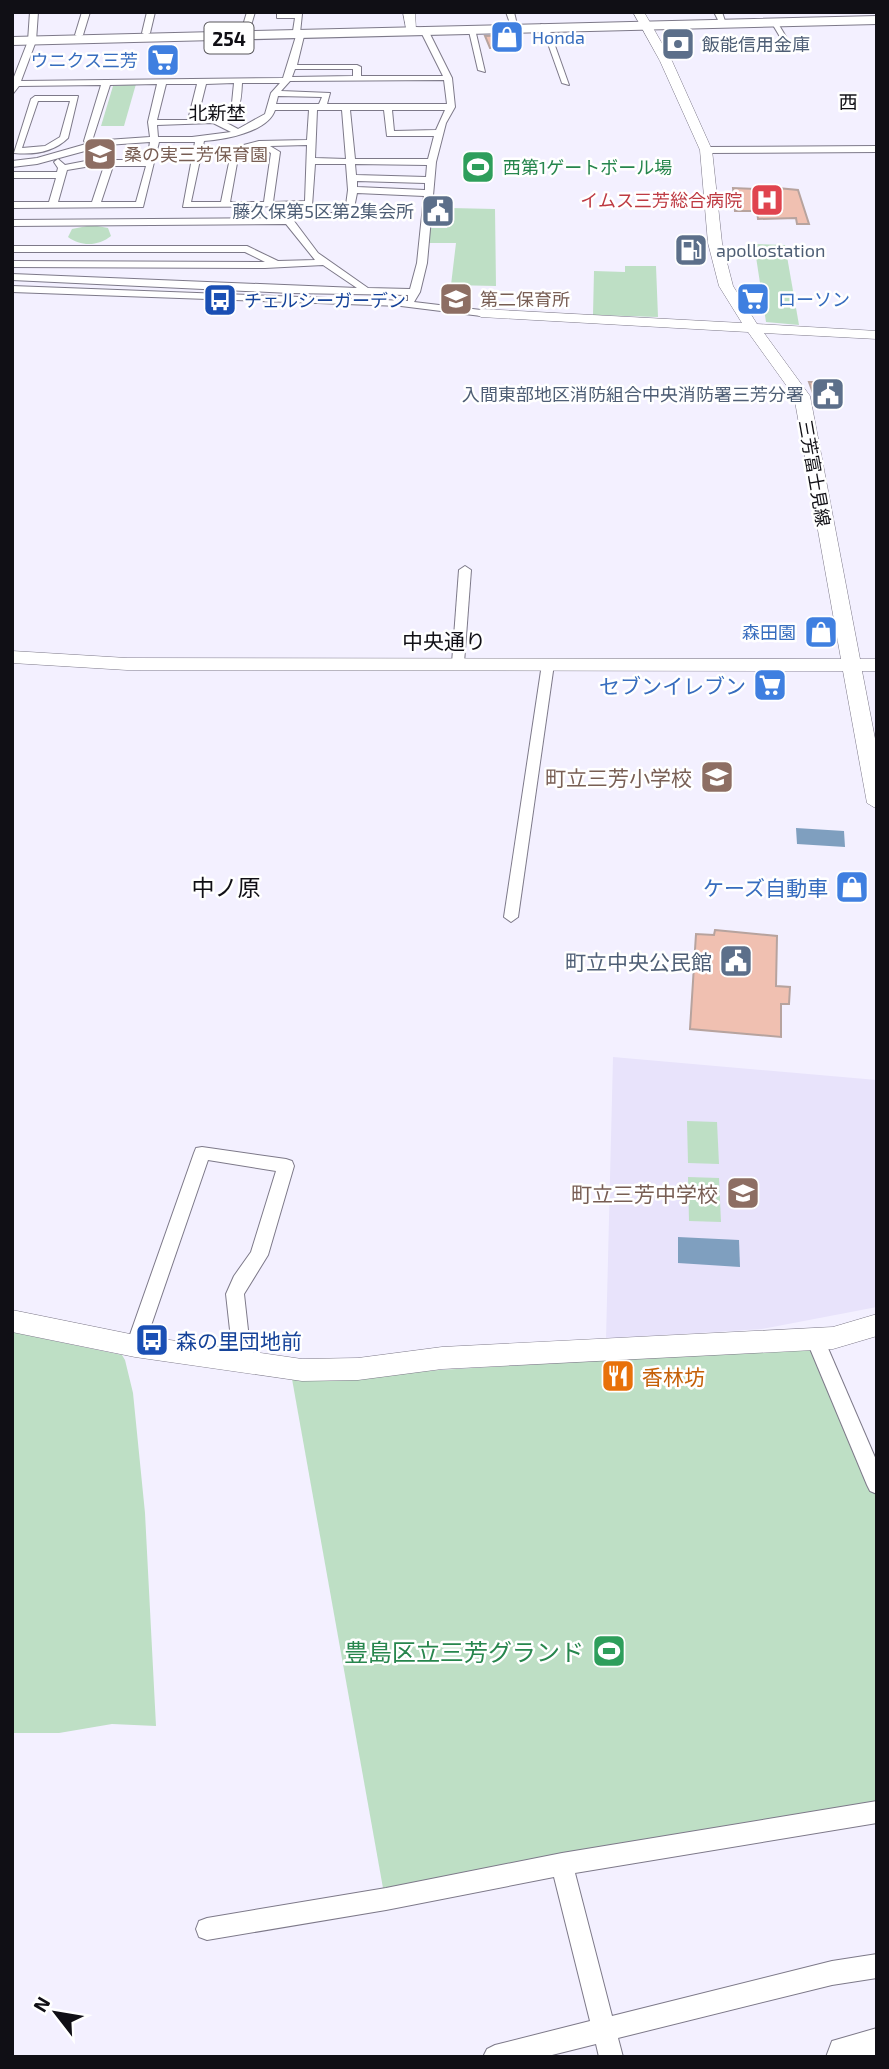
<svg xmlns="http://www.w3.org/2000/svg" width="889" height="2069" font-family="'Exo 2','Noto Sans JP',sans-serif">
  <rect width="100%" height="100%" fill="#f3f0ff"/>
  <path fill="#e8e3fb" d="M 613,1057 L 877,1080 L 877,1307 L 762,1329 L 606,1339 Z"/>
  <g fill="#bedfc5">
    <path d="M 136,84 L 124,126 L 101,126 L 113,86 Z"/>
    <path d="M 465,159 L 491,161 L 494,179 L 466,178 L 463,174 Z"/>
    <path d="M 450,208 L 495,209 L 496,286 L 451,285 L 456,243 L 427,243 L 430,228 L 447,228 Z"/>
    <path d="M 92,225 L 108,228 L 111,236 C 99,246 81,247 68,237 L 72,229 Z"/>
    <path d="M 754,244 L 785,245 L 799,325 L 766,322 Z"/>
    <path d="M 625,266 L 656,266 L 658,317 L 593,315 L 594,271 L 625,272 Z"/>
    <path d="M 687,1121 L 717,1122 L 719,1164 L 688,1163 Z"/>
    <path d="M 688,1177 L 719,1178 L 721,1222 L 689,1221 Z"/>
    <path d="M 12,1332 L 122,1355 L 125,1360 L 133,1393 L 145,1513 L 156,1726 L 112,1724 L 59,1733 L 12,1733 Z"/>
    <path d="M 806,1348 L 815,1353 L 877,1499 L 877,1803 L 383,1888 L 292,1379 Z"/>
  </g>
  <g fill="#7f9fbf">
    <path d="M 796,828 L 844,831 L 845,847 L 797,844 Z"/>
    <path d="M 678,1237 L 739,1240 L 740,1267 L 678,1263 Z"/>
  </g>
  <g fill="#f0c0b1" stroke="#b7a39e" stroke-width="2">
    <path d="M 512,35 L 514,40 L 502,41 L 503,47 L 490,48 L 485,36 Z"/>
    <path d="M 756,186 L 798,190 L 809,224 L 797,224 L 796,218 L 758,219 L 757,211 L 735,211 L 733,188 L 756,189 Z"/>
    <path d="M 454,287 L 466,288 L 460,305 L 447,303 Z"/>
    <path d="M 819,379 L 839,379 L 841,395 L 835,394 L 838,408 L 818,407 L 809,382 L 820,382 Z"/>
    <path d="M 715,930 L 777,936 L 776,986 L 790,987 L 789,1004 L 781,1004 L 781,1037 L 690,1029 L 696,934 L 714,935 Z"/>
  </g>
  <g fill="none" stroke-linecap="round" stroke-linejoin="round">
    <defs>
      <g id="street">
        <path d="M 30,12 L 38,12 L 36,41 L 21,81 L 283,78 L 296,36 L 300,34 L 304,36 L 297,65 L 357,65 L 361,67 L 361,76 L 443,76 L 422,34 L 408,28 L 412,26 L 428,30 L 452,78 L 455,107 L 446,123 L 436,162 L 427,263 L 420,292 L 414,302 L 481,310 L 486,313 L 481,316 L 401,306 L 12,292 L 12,286 L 408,301 L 408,295 L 290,293 L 12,280 L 12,274 L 357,288 L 323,265 L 265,268 L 12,267 L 12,261 L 265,262 L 245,252 L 12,252 L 12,246 L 247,246 L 278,261 L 315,260 L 286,224 L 12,226 L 12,220 L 284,218 L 289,213 L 345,213 L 348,190 L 346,164 L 315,164 L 312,206 L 183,207 L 195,142 L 159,142 L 143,207 L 12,208 L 12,202 L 49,202 L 56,178 L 12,178 L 12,172 L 57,172 L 58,168 L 54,162 L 58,159 L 65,165 L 91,160 L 147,160 L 150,142 L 107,145 L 37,164 L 12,167 L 12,161 L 37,158 L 86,144 L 84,141 L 101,85 L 19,86 L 12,95 L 12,82 L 28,41 ZM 295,69 L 353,69 L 353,76 L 292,77 ZM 444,80 L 447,104 L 327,104 L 330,93 L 281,91 L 290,81 ZM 234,83 L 232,103 L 226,114 L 197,120 L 206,84 ZM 242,83 L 280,83 L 271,93 L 265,114 L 238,129 L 223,121 C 241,114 241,101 242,83 ZM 157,84 L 148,122 L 150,137 L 92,141 L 110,85 ZM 166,84 L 197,84 L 188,120 L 157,120 ZM 278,96 L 322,97 L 319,104 L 276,104 ZM 275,110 L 309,110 L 307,140 L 259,141 L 232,148 L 221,202 L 191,202 L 204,141 C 224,140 268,132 275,110 ZM 317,110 L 342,110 L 346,159 L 315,158 ZM 350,110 L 384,110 L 387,136 L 434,136 L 428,159 L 355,159 ZM 392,110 L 445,110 L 436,130 L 394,131 ZM 213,123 L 231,132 L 192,137 L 158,137 L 157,125 ZM 307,145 L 305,201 L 273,202 L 280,152 L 270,146 ZM 260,148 L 271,153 L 264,202 L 230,202 L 239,152 ZM 355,164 L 427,165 L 426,177 L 356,175 ZM 91,166 L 104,166 L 92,202 L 58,202 L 67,170 ZM 113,166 L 146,166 L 136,202 L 101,202 ZM 357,181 L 425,183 L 425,190 L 357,187 ZM 357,193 L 424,196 L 417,263 L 410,289 L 368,288 L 318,253 L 294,221 L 294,219 L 352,218 Z"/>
        <path d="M 82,12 L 90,12 L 83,35 L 79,37 L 75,35 Z"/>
        <path d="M 147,12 L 155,12 L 150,33 L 146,35 L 142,33 Z"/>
        <path d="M 247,12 L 255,12 L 249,32 L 245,34 L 241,32 Z"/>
        <path d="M 277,12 L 302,14 L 300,33 L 293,31 L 295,18 L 277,18 Z"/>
        <path d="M 506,12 L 514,12 L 518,29 L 512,29 Z"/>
        <path d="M 714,12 L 722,12 L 726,24 L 720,24 Z"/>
        <path d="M 770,20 L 776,20 L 795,52 L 789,52 Z"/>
        <path d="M 541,24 L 548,26 L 569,85 L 562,83 Z"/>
        <path d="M 468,27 L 475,29 L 485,72 L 478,70 Z"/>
        <path d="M 35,96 L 78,96 L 68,138 C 54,152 33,155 14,153 L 31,99 ZM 38,101 L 70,101 L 60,137 L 45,146 L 22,148 Z"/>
        <path d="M 877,146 L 877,152 L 706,153 L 702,150 L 706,147 Z"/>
        <path d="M 465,566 L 471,570 L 464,663 L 458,667 L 452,663 L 459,570 Z"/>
        <path d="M 548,660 L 554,664 L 518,917 L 511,922 L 504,917 L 542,664 Z"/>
        <path d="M 202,1147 L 286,1159 L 292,1161 L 294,1166 L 268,1255 L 244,1294 L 248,1330 L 240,1367 L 234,1369 L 228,1367 L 225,1361 L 230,1330 L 226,1294 L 234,1276 L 251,1252 L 276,1171 L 208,1160 L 144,1346 L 141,1351 L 135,1354 L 129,1351 L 126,1346 L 194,1153 L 196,1148 Z"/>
        <path d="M 815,1331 L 821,1334 L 824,1339 L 877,1462 L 877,1494 L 870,1491 L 867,1485 L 806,1339 L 809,1334 Z"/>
        <path d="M 877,1801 L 877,1823 L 575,1873 L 612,2016 L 832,1961 L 877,1954 L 877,1978 L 832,1985 L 618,2038 L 623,2057 L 599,2057 L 596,2044 L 544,2057 L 483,2057 L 487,2049 L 495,2045 L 590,2021 L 554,1877 L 386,1910 L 207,1940 L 199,1937 L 196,1929 L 199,1921 L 207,1918 L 386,1888 L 562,1853 Z"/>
      </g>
      <g id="secondary">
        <path d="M 403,12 L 415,12 L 416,30 L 406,28 Z"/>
        <path d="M 633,12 L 644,12 L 672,61 L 712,150 L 722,243 L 733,286 L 757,324 L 877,331 L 877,339 L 764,333 L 810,396 L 860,659 L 877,659 L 877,671 L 862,671 L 877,749 L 877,809 L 867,803 L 843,671 L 127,670 L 12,663 L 12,651 L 127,658 L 841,659 L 794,396 L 748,332 L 481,317 L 474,313 L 481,309 L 742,323 L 719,286 L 708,243 L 700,150 L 660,61 Z"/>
        <path d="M 12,1310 L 135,1335 L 302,1359 L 358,1358 L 442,1347 L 833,1327 L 877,1314 L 877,1336 L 833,1349 L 442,1369 L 358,1380 L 302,1381 L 135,1357 L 12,1332 Z"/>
      </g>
      <g id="highway">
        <path d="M 877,16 L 877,24 L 12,45 L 12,37 Z"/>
        <path d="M 877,2028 L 877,2057 L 826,2057 L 832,2041 Z"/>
      </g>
    </defs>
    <use href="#street" stroke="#7d7989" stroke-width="2"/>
    <use href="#secondary" stroke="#7d7989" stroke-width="1"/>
    <use href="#highway" stroke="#7d7989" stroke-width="2"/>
    <use href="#street" fill="#fff" fill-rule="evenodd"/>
    <use href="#secondary" fill="#fff" fill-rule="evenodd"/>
    <use href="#highway" fill="#fff" fill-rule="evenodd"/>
  </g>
  <defs>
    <symbol id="shop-square" viewBox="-11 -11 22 22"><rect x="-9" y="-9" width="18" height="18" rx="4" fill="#3f7fe0" stroke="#fff"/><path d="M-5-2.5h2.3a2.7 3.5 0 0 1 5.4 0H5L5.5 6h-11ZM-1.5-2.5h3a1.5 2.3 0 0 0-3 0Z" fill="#fff"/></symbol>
    <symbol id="bank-square" viewBox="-11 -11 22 22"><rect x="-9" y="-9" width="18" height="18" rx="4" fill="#5c6f8a" stroke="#fff"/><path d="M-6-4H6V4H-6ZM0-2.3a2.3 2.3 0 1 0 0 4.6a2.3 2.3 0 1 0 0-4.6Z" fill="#fff"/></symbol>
    <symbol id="supermarket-square" viewBox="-11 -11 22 22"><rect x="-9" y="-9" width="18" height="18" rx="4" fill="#3f7fe0" stroke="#fff"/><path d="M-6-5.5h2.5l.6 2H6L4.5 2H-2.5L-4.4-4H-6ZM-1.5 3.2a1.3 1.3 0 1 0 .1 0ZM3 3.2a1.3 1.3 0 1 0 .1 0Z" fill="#fff"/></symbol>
    <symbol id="school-square" viewBox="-11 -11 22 22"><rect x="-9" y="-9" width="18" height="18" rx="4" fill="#8d6e63" stroke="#fff"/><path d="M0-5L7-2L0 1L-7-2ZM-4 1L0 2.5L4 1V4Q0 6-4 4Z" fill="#fff"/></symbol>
    <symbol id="stadium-square" viewBox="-11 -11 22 22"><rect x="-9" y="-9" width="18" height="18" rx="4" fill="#2e9e5b" stroke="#fff"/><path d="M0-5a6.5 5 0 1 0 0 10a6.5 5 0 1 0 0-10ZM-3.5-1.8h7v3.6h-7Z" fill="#fff"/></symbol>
    <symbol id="hospital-square" viewBox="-11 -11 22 22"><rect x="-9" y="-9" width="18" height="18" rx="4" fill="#e0444e" stroke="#fff"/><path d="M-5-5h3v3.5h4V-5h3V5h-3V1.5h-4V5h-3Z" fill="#fff"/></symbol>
    <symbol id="civic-square" viewBox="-11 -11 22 22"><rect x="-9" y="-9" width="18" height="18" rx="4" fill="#5c6f8a" stroke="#fff"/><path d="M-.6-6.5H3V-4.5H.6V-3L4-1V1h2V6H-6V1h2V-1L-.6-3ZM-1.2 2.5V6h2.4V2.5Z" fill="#fff"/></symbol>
    <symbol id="fuel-square" viewBox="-11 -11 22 22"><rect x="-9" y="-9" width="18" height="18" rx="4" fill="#5c6f8a" stroke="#fff"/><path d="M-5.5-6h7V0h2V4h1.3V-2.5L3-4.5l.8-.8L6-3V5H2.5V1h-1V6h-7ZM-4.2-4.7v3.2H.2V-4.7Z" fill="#fff"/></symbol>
    <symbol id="bus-square" viewBox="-11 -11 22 22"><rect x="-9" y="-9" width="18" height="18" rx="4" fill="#1a4fb4" stroke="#fff"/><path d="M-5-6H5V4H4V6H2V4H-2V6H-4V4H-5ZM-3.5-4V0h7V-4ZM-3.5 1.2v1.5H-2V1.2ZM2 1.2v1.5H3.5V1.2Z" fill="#fff"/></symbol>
    <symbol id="restaurant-square" viewBox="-11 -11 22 22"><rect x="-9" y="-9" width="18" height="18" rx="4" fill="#e8710a" stroke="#fff"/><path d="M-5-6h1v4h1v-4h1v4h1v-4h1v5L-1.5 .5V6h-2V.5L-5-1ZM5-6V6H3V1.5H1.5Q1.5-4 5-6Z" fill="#fff"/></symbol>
  </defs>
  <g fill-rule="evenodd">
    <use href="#shop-square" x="488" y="18" width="38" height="38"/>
    <use href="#bank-square" x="659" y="25" width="38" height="38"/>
    <use href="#supermarket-square" x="144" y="41" width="38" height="38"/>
    <use href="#school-square" x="81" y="135" width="38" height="38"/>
    <use href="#stadium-square" x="459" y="148" width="38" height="38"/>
    <use href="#hospital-square" x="748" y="181" width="38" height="38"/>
    <use href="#civic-square" x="419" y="192" width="38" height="38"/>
    <use href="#fuel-square" x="672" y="231" width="38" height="38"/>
    <use href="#school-square" x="437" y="280" width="38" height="38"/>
    <use href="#supermarket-square" x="734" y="280" width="38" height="38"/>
    <use href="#bus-square" x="201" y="281" width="38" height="38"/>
    <use href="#civic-square" x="809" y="375" width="38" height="38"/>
    <use href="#shop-square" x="802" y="613" width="38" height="38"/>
    <use href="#supermarket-square" x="751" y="666" width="38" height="38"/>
    <use href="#school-square" x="698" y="758" width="38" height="38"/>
    <use href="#shop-square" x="833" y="868" width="38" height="38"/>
    <use href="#civic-square" x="717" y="942" width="38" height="38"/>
    <use href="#school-square" x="724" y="1174" width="38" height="38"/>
    <use href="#bus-square" x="133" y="1321" width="38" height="38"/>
    <use href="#restaurant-square" x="599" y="1357" width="38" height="38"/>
    <use href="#stadium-square" x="590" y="1632" width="38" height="38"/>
  </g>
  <g text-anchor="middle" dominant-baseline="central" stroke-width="5" stroke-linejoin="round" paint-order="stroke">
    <g font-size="18" fill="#366cbe" stroke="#fff" text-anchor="start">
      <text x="532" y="37">Honda</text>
      <text x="138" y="60" text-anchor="end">ウニクス三芳</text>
      <text x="778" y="299">ローソン</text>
      <text x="796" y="632" text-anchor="end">森田園</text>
    </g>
    <g font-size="18" fill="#4e5e75" stroke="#fff" text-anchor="start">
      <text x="702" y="44">飯能信用金庫</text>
      <text x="414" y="211" text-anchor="end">藤久保第5区第2集会所</text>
      <text x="716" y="250">apollostation</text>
      <text x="804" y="394" text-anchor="end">入間東部地区消防組合中央消防署三芳分署</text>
    </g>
    <g font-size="18" fill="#785e54" stroke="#fff" text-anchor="start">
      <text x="124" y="154">桑の実三芳保育園</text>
      <text x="480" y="299">第二保育所</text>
    </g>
    <g font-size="18" fill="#27864d" stroke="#fff" text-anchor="start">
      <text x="503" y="167">西第1ゲートボール場</text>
    </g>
    <g font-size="18" fill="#be3a42" stroke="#fff" text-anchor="end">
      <text x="742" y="200">イムス三芳総合病院</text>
    </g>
    <g font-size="18" fill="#164399" stroke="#fff" text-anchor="start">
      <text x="244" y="300">チェルシーガーデン</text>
    </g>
    <g font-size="18" fill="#100f15" stroke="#fff">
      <text transform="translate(815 473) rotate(80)">三芳富士見線</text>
    </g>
    <rect fill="#fff" stroke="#58575b" stroke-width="2" x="204.5" y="22.5" width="49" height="31" rx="5"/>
    <g font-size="19" font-weight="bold" fill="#100f15">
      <text x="229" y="38">254</text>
    </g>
    <g font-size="19" fill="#100f15" stroke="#fff">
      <text x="848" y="101">西</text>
      <text x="217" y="112">北新埜</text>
    </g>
    <g font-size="21" fill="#100f15" stroke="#fff">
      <text x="444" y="640">中央通り</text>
    </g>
    <g font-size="21" fill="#366cbe" stroke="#fff" text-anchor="end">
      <text x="746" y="685">セブンイレブン</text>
      <text x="828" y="887">ケーズ自動車</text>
    </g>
    <g font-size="21" fill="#785e54" stroke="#fff" text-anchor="end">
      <text x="692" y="777">町立三芳小学校</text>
      <text x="718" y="1193">町立三芳中学校</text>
    </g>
    <g font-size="21" fill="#4e5e75" stroke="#fff" text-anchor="end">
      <text x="712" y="961">町立中央公民館</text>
    </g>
    <g font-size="21" fill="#164399" stroke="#fff" text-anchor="start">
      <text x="176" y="1340">森の里団地前</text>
    </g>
    <g font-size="21" fill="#c56008" stroke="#fff" text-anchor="start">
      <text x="642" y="1376">香林坊</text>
    </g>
    <g font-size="23" fill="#100f15" stroke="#fff">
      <text x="226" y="887">中ノ原</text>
    </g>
    <g font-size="24" fill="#27864d" stroke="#fff" text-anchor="end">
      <text x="584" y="1651">豊島区立三芳グランド</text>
    </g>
  </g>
  <rect width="889" height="2069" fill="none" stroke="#100f15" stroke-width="28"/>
  <g transform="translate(56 2013) rotate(301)" stroke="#ffffff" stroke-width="5" paint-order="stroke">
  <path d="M0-5L12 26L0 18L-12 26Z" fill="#100f15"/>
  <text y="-10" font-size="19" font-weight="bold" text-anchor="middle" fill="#100f15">N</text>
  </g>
</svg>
